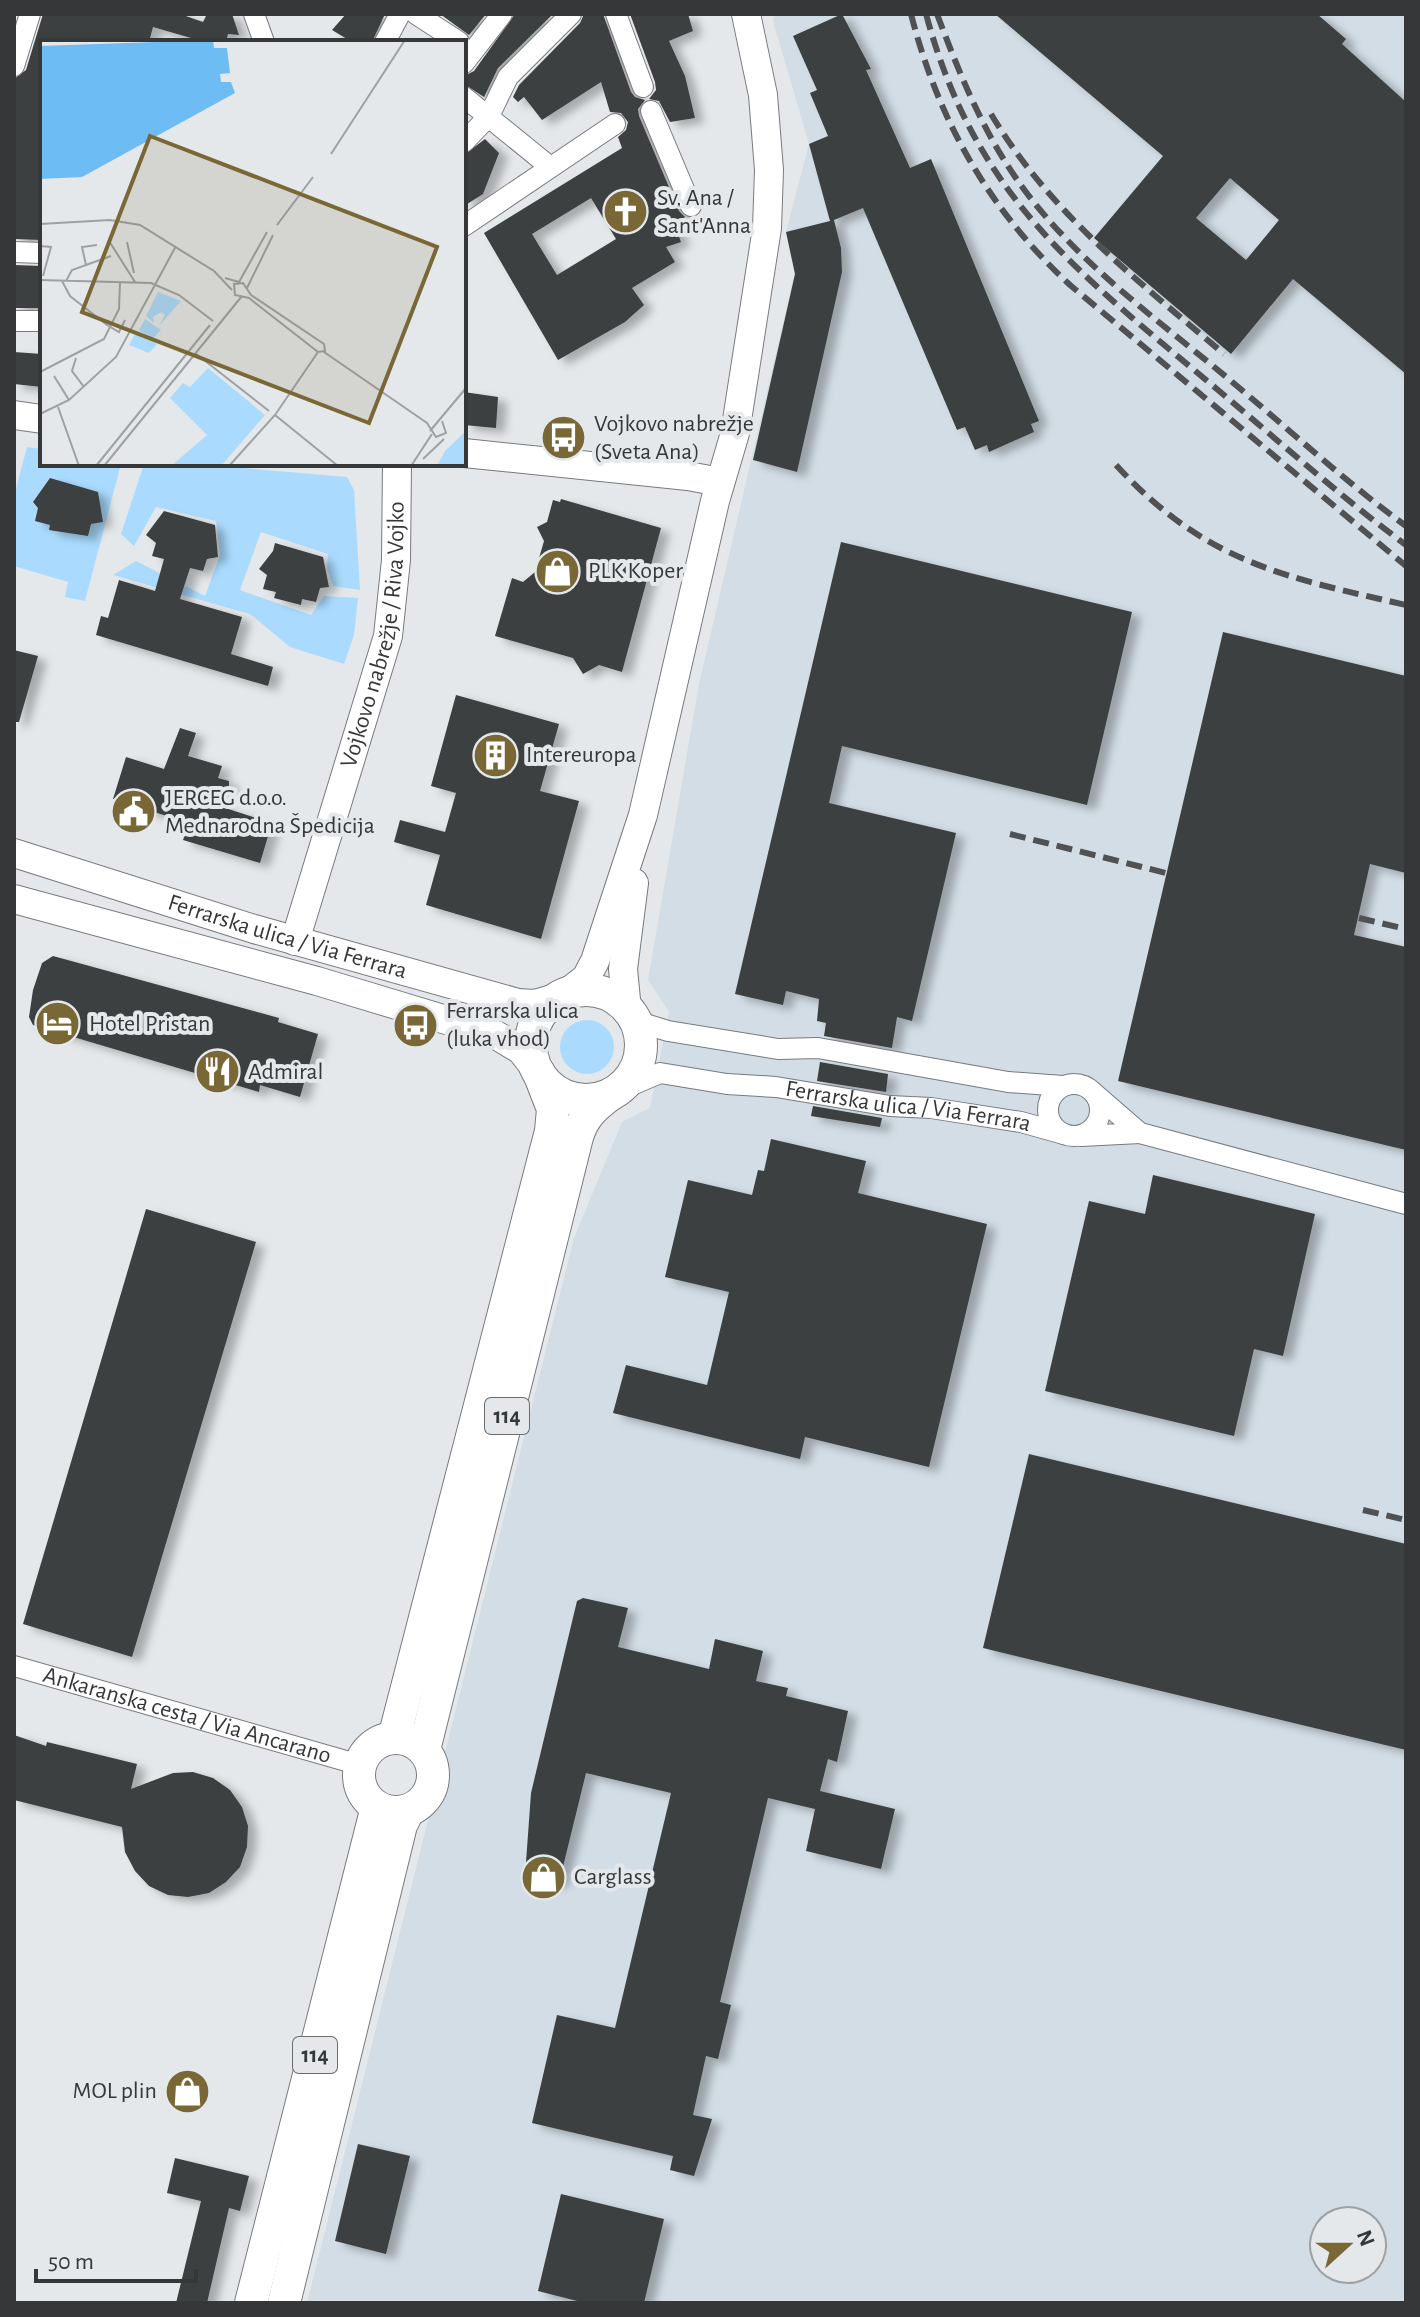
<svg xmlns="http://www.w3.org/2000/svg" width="1420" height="2317" font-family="'Alegreya Sans',sans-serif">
  <defs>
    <filter id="shadow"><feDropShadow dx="9" dy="5" stdDeviation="4" flood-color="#0004"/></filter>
  </defs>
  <rect width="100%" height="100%" fill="#e4e8eb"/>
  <path fill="#d2dde5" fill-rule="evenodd" d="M 775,14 L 1406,16 L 1406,2303 L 307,2303 L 574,1238 L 622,1122 L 650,1108 L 669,1012 L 648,980 L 699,684 L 797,263 L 792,261 L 786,232 L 809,144 L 773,21 ZM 1324,2221 L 1372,2221 L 1372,2269 L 1324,2269 Z"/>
  <g fill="#aadbfe">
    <path d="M 27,447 L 42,449 L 42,464 L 121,464 L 85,601 L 65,597 L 68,582 L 14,566 L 14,496 Z"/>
    <path d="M 144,464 L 197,464 L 347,477 L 354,490 L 360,590 L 333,586 L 327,568 L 328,554 L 261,532 L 240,590 L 311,615 L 324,596 L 358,598 L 354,635 L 344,664 L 290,647 L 250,614 L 113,575 L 136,561 L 205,596 L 220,555 L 216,521 L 156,507 L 134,546 L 121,534 Z"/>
    <circle cx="587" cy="1047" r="27"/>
  </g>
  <g fill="#3c3f41" fill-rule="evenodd" filter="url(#shadow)">
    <path d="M 43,14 L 180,14 L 203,22 L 207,14 L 232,14 L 239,35 L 228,34 L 226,42 L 190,42 L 191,38 L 153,27 L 149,42 L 42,42 L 42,240 L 14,239 L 14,79 L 26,70 Z"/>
    <path d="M 346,14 L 385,14 L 372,42 L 352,42 L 332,30 Z"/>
    <path d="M 440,14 L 486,14 L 469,35 Z"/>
    <path d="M 515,14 L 553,14 L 498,68 L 484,97 L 464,84 L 464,76 L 474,71 Z"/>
    <path d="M 584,14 L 603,14 L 631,92 L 635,97 L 645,100 L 638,109 L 639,116 L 679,211 L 685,217 L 674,223 L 681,242 L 666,247 L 675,262 L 632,288 L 644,305 L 625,322 L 558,360 L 484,233 L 622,148 L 618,137 L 626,130 L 628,122 L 621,113 L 610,112 L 601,82 L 542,120 L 524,97 L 518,102 L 513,97 L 519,85 L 580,23 ZM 591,198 L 616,239 L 557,275 L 532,234 Z"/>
    <path d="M 630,14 L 688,14 L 693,31 L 669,41 L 685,76 L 695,118 L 670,122 L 659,101 L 649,99 L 656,90 L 655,82 Z"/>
    <path d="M 842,14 L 871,69 L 866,70 L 910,168 L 931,159 L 1039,421 L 1031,424 L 1034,432 L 989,452 L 987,445 L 975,450 L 965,427 L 957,430 L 863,208 L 834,220 L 841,248 L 842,272 L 797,472 L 753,460 L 795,274 L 786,232 L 830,221 L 809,144 L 828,136 L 810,93 L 817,90 L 793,36 Z"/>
    <path d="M 995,14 L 1317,14 L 1346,39 L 1342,44 L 1406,102 L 1406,374 L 1293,279 L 1231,354 L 1094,238 L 1163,156 ZM 1230,178 L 1279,220 L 1246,260 L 1196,218 Z"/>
    <path d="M 485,139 L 499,153 L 483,194 L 464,206 L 464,155 Z"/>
    <path d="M 14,265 L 42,266 L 42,308 L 14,308 Z"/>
    <path d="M 14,352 L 42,354 L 42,387 L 14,384 Z"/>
    <path d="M 464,392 L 498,397 L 496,428 L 464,425 Z"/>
    <path d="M 50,478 L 98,492 L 103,522 L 91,524 L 88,536 L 49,530 L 50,525 L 35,521 L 38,508 L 33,502 Z"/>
    <path d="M 561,499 L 661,528 L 622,672 L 599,665 L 583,674 L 573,658 L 495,636 L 512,578 L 523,582 L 535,572 L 544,541 L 537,527 L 547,522 L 553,500 L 560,502 Z"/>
    <path d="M 164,511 L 215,525 L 218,557 L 207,559 L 203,571 L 190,568 L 180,599 L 242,617 L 231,654 L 273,667 L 268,686 L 96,635 L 101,616 L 108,618 L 119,580 L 155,591 L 164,559 L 152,556 L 156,543 L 146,535 Z"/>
    <path d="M 841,542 L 1132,612 L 1087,805 L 842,746 L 829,803 L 956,833 L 912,1021 L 897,1017 L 892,1048 L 824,1036 L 826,1023 L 817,1021 L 819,999 L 786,991 L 783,1005 L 735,994 Z"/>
    <path d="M 275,543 L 323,557 L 329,587 L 320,588 L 316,602 L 302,599 L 301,605 L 274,598 L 276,592 L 263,589 L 267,575 L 259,569 L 273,551 Z"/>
    <path d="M 1223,632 L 1406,676 L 1406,873 L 1370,864 L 1354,935 L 1406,947 L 1406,1150 L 1118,1081 Z"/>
    <path d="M 14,650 L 38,656 L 19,722 L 14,722 Z"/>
    <path d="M 456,695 L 559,724 L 540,791 L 579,801 L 541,939 L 426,905 L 440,855 L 394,842 L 400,820 L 445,832 L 456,793 L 431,786 Z"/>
    <path d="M 180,728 L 196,733 L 188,756 L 222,766 L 218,778 L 229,781 L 229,791 L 219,806 L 272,823 L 260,863 L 183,840 L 189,823 L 113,799 L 126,757 L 164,769 Z"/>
    <path d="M 53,956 L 279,1018 L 278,1022 L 318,1034 L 300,1097 L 260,1085 L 259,1092 L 33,1025 L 29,1017 L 33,990 L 42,963 Z"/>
    <path d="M 820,1062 L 888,1074 L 886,1092 L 817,1081 Z"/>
    <path d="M 813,1106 L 882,1118 L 880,1127 L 811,1116 Z"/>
    <path d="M 771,1139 L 866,1161 L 858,1193 L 987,1224 L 929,1467 L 805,1437 L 800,1459 L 613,1413 L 626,1365 L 707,1385 L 729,1292 L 665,1277 L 688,1180 L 752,1195 L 758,1170 L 764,1171 Z"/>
    <path d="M 1153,1175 L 1315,1214 L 1283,1356 L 1254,1349 L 1234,1436 L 1045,1391 L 1089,1201 L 1145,1214 Z"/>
    <path d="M 146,1209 L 256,1242 L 132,1657 L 23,1624 Z"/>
    <path d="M 1029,1454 L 1406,1544 L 1406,1750 L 983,1648 Z"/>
    <path d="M 583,1598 L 628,1608 L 618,1647 L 709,1669 L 715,1639 L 763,1651 L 756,1681 L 788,1688 L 786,1696 L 848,1711 L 837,1762 L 828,1759 L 820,1791 L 895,1809 L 881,1869 L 806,1851 L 815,1809 L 768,1798 L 720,2002 L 731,2005 L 718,2059 L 706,2056 L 693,2115 L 712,2119 L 694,2176 L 670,2170 L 673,2156 L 532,2123 L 557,2015 L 615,2028 L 671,1793 L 586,1773 L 559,1883 L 525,1876 L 531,1793 L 577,1601 Z"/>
    <path d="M 14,1735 L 46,1746 L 47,1742 L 137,1764 L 131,1789 L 173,1773 L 193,1772 L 213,1778 L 230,1790 L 242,1807 L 248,1826 L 247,1847 L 240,1867 L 226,1882 L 209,1893 L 188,1897 L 168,1895 L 149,1886 L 135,1871 L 125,1852 L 122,1827 L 14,1800 Z"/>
    <path d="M 358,2144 L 410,2156 L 386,2254 L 335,2241 Z"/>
    <path d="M 175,2158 L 249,2176 L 240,2211 L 229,2208 L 207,2303 L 176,2303 L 201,2201 L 167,2193 Z"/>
    <path d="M 561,2194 L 664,2219 L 644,2303 L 585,2303 L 538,2291 Z"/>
  </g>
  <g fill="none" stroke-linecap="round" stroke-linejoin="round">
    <defs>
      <g id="street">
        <path d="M 254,14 L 264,42"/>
        <path d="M 416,14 L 459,42"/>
        <path d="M 616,14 L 643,87"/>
        <path d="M 385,42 L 400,14"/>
        <path d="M 464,63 L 502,14"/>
        <path d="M 14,66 L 30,14"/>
        <path d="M 464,97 L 549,166"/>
        <path d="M 651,111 L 691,206"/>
        <path d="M 464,142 L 489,116 L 508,77 L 571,14"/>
        <path d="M 464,226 L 615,124"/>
        <path d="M 14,252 L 42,253"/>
        <path d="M 14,321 L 42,321"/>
        <path d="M 627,1010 L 642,1023 L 668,1031 L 778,1049 L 818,1048 L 1008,1082 L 1063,1086"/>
        <circle cx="1074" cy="1110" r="26"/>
        <path id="s1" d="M 611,1094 L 660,1073 L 727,1084 L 776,1087 L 890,1106 L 931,1108 L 1021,1122 L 1064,1134"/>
        <path d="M 1140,1133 L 1406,1204"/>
        <path d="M 1081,1136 L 1140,1133 L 1095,1094"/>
        <path id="s2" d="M 14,1666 L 360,1765"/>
      </g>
      <g id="secondary">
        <path d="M 14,415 L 42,419"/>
        <path d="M 464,453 L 688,476 L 720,482"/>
        <path id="s3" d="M 14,853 L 254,929 L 518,1003 L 535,1004 L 563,996 L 586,978 L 595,961 L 643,815 L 715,501 L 735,433 L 767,228 L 769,170 L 763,95 L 746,14"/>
        <path d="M 14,899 L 317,981 L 496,1035 L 521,1050 L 539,1073"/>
        <path id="s4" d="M 295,941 L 388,636 L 396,560 L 397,464"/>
        <path d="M 627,1010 L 623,969 L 634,883"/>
      </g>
      <g id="primary">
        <circle cx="586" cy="1045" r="55"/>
        <circle cx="396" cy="1775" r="37"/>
        <path d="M 394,1738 L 551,1131 L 553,1109 L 539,1073"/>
        <path d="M 424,1750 L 577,1137 C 583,1116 595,1106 611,1094"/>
        <path d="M 251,2303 L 377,1807"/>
        <path d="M 284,2303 L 401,1825 L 408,1811"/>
      </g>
    </defs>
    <use href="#street" stroke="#777b7e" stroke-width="22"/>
    <use href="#secondary" stroke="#777b7e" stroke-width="30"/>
    <use href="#primary" stroke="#777b7e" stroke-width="34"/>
    <use href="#street" stroke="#fff" stroke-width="20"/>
    <use href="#secondary" stroke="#fff" stroke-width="28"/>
    <use href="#primary" stroke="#fff" stroke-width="32"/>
    <g stroke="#4f5153" stroke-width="6" stroke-dasharray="16 8" stroke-linecap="butt">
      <path d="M 911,14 C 938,120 989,210 1070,285 L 1406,566"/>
      <path d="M 926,14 C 976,199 1079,273 1218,390 C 1280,442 1341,497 1406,545"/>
      <path d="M 937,14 C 960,75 984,135 1023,188 C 1080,266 1164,324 1237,386 C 1293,433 1347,483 1406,526"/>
      <path d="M 991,114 C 1050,213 1137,280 1224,354"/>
      <path d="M 1116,465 C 1205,562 1283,577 1406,605"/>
      <path d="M 1010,834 L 1166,873"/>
      <path d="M 1359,918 L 1406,929"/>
      <path d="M 1363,1510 L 1406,1520"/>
    </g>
  </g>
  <defs>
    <symbol id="church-disc" viewBox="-11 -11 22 22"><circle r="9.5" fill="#796836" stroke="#e4e8eb"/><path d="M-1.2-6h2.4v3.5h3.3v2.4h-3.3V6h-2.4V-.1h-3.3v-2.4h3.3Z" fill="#fff"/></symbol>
    <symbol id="bus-disc" viewBox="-11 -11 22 22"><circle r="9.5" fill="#796836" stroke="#e4e8eb"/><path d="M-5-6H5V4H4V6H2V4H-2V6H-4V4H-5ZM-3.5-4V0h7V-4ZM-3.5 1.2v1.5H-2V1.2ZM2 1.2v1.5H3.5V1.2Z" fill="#fff"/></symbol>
    <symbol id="shop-disc" viewBox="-11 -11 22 22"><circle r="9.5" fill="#796836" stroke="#e4e8eb"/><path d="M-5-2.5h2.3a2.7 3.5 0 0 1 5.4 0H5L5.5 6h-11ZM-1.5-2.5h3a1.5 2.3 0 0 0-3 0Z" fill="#fff"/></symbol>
    <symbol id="building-disc" viewBox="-11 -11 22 22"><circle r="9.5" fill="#796836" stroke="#e4e8eb"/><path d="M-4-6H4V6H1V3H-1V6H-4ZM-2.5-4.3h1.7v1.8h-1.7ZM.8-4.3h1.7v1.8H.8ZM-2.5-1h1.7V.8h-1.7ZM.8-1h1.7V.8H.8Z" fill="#fff"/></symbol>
    <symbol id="civic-disc" viewBox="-11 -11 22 22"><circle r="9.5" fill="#796836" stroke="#e4e8eb"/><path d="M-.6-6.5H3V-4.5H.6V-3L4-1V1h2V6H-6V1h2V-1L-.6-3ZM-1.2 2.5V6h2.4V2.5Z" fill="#fff"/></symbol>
    <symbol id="hotel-disc" viewBox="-11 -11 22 22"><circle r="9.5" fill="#796836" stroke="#e4e8eb"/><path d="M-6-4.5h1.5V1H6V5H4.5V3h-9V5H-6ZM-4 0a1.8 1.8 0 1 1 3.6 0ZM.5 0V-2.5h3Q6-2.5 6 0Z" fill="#fff"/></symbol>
    <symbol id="restaurant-disc" viewBox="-11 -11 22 22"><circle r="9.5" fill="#796836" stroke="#e4e8eb"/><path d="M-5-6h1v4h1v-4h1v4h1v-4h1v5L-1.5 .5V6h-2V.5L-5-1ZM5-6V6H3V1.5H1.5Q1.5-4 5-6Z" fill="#fff"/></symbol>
  </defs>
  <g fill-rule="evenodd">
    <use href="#church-disc" x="600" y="186" width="51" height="51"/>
    <use href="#bus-disc" x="538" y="412" width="51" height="51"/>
    <use href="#shop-disc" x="532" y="546" width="51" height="51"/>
    <use href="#building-disc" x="470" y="730" width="51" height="51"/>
    <use href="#civic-disc" x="108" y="786" width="51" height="51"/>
    <use href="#hotel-disc" x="32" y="998" width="51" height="51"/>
    <use href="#bus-disc" x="390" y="1000" width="51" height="51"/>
    <use href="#restaurant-disc" x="192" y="1046" width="51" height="51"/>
    <use href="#shop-disc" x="518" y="1852" width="51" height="51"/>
    <use href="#shop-disc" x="162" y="2066" width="51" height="51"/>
  </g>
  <g text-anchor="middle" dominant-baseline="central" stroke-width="8" stroke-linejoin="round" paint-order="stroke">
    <g fill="#e4e8eb" stroke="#6a6c6e" stroke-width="2">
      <rect x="485" y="1398" width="44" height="36" rx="6"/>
      <rect x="293" y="2037" width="44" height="36" rx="6"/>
    </g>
    <g font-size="22" font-weight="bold" fill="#363739">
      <text x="507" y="1416">114</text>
      <text x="315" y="2055">114</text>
    </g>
    <g font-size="24" fill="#363739" stroke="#e4e8eb" text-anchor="start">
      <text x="657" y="198">Sv. Ana /<tspan x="657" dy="28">Sant'Anna</tspan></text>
      <text x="594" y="424">Vojkovo nabrežje<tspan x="594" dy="28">(Sveta Ana)</tspan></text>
      <text x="588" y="571">PLK Koper</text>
      <text x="526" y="755">Intereuropa</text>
      <text x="165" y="798">JERCEG d.o.o.<tspan x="165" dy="28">Mednarodna Špedicija</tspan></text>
      <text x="446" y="1011">Ferrarska ulica<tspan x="446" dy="28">(luka vhod)</tspan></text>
      <text x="89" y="1024">Hotel Pristan</text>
      <text x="248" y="1072">Admiral</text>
      <text x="574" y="1877">Carglass</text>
      <text x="157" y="2091" text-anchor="end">MOL plin</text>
    </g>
    <g font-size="24" fill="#363739" stroke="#e4e8eb">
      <text stroke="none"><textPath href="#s4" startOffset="318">Vojkovo nabrežje / Riva Vojko</textPath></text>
      <text stroke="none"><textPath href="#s3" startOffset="286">Ferrarska ulica / Via Ferrara</textPath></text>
      <text stroke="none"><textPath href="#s1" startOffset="304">Ferrarska ulica / Via Ferrara</textPath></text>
      <text stroke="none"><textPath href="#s2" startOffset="180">Ankaranska cesta / Via Ancarano</textPath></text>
    </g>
  </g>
  <g transform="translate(40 40)">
    <rect width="426" height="426" fill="#e4e8eb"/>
    <path d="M 118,252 L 141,261 L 119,286 L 125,275 L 121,272 L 113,277 L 114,283 L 106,276 ZM 105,279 L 121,290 L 111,300 L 117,304 L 109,313 L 89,305 L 97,291 L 111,299 L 99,290 ZM 168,328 L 225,375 L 181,426 L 131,426 L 167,395 L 130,358 L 143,343 L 150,347 ZM 426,391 L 426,426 L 397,426 L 405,411 Z" fill="#aadbfe"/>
    <path d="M 173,0 L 174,8 L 187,8 L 190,33 L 180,34 L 181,42 L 191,42 L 195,53 L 42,137 L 0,139 L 0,6 Z" fill="#6dbcf3"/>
    <path fill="none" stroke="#9ea1a4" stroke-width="2" d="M 291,114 L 365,0M 0,184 L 70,180 L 100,185 L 174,231 L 192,250M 237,185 L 273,137M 69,201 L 95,242M 87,202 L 94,233M 0,206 L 11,207 L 3,236M 46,225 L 42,207 L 57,205M 185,238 L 199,242 L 227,192M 0,240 L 111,243 L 139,255 L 173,281M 22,241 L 30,256 L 67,285 L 79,292 L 85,280M 26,241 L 32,230 L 71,216M 203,243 L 211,255 L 284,304 L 285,311 L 278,312 L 209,258 L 195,255 L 194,244 ZM 207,248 L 233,195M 284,312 L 387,383 L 396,397 L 406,393 L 402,381M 155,313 L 229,371M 36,318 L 32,331 L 44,347M 0,332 L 64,299 L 79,269 L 80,242M 14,336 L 29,360M 18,367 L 39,426M 0,374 L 29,360 L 76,317 L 136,206M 235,375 L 298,426M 390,391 L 426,348M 383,419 L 404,399M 56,426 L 170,285M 64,426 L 202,256M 189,426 L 235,375 L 278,312M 371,426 L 392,394"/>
    <path fill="#796836" fill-opacity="0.15" stroke="#796836" stroke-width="4" d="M 110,96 L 397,207 L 329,383 L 42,272 Z"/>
    <rect width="426" height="426" fill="none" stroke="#363739" stroke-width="4"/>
  </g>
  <rect width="1420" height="2317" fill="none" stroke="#363739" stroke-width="32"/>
  <g transform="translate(1348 2245) rotate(69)"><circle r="38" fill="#e4e8eb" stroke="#9ea1a4" stroke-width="2"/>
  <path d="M0-6L14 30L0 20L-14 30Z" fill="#796836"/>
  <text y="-12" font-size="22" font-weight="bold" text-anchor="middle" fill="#363739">N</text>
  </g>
  <path d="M36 2269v12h160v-12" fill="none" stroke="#363739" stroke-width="4"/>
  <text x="48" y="2269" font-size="24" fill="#363739" stroke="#e4e8eb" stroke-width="6" paint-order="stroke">50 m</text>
</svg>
